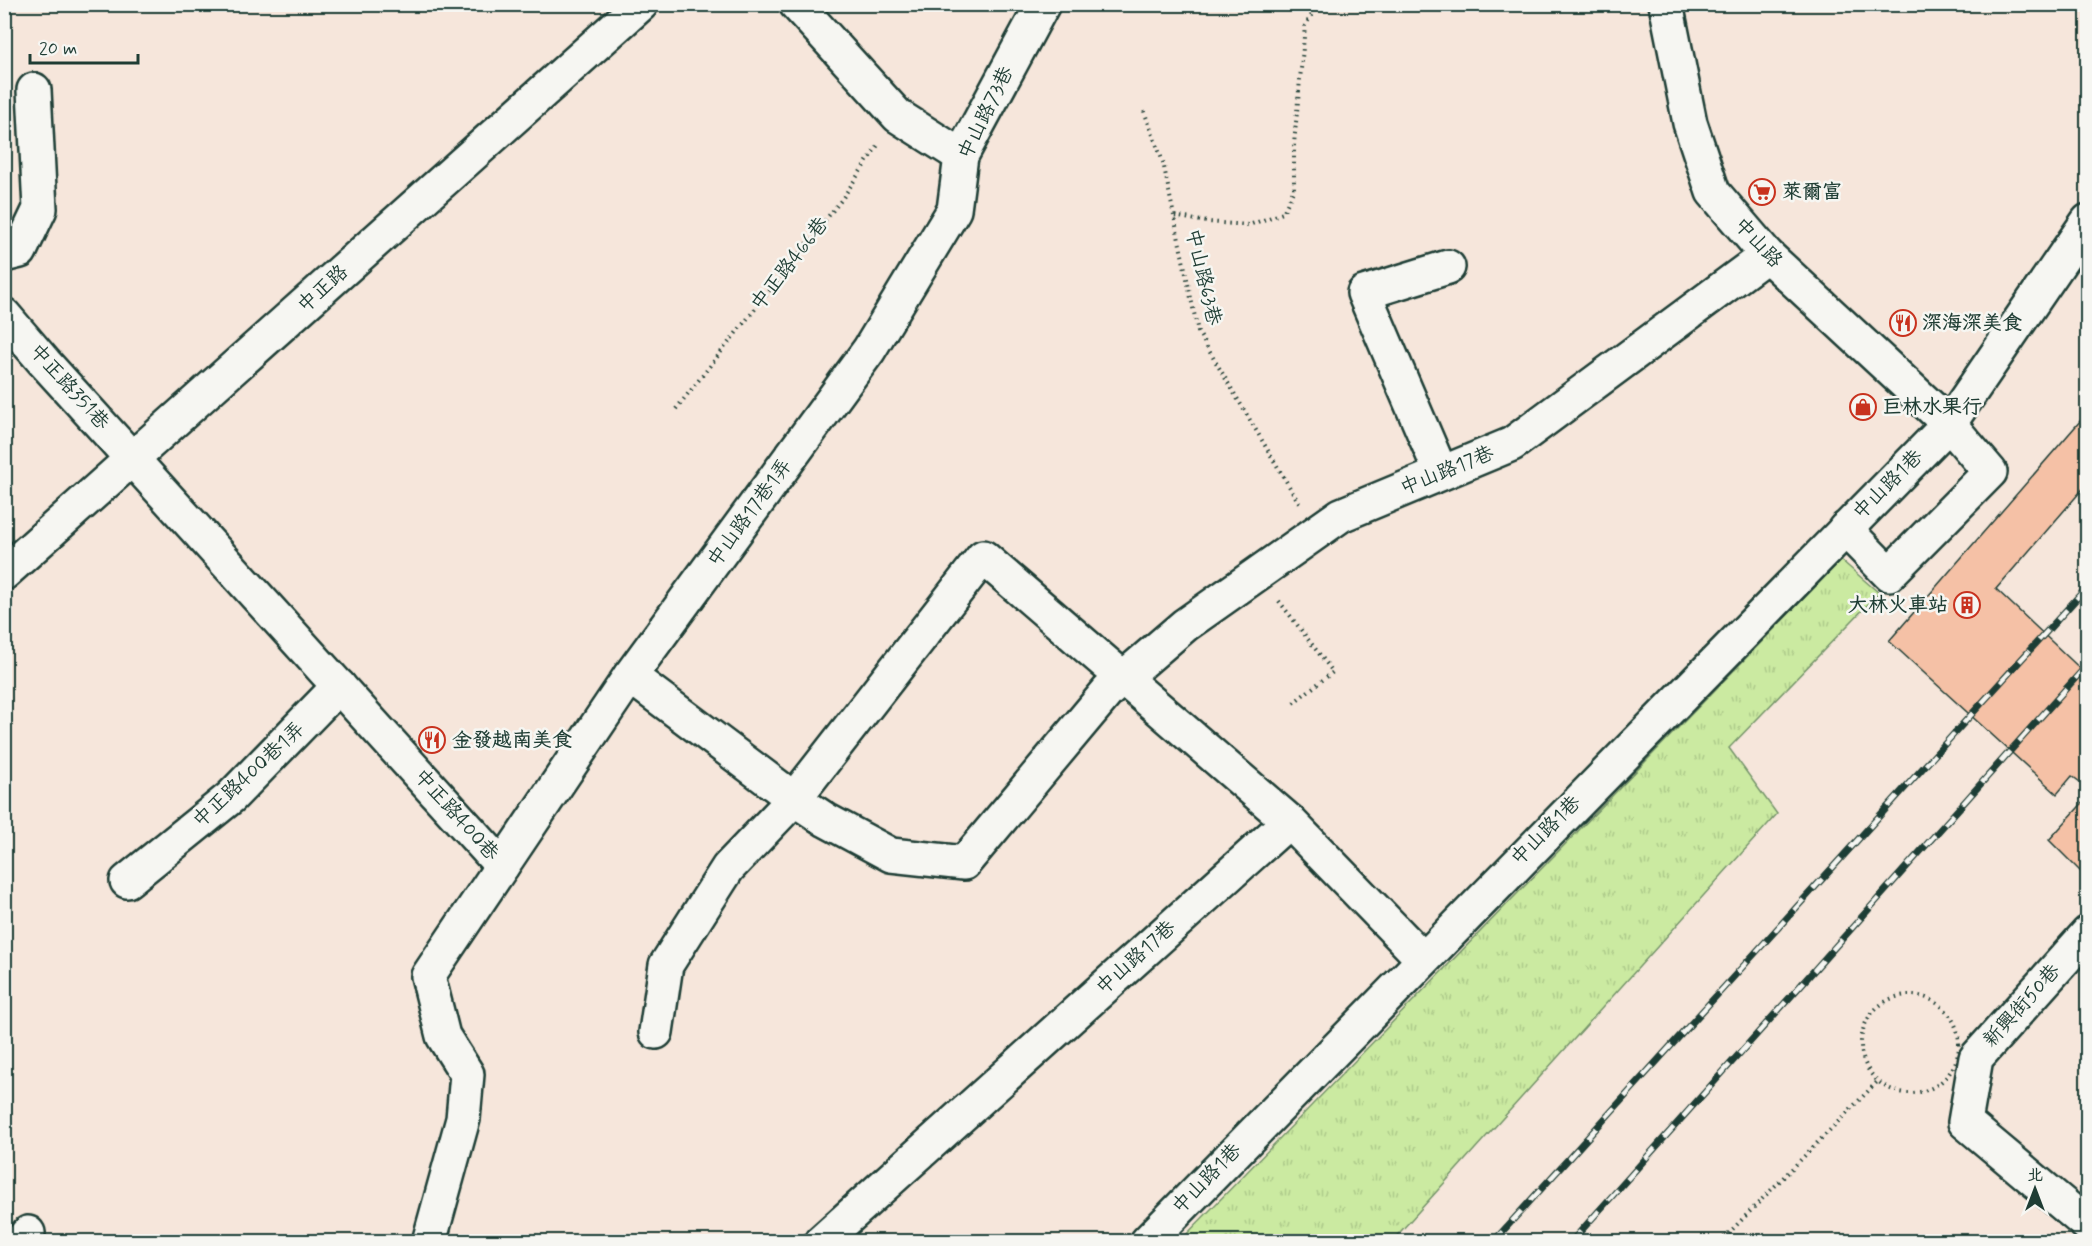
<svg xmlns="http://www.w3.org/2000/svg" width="2092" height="1246" font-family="Mynerve,'LXGW WenKai TC',sans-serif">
  <defs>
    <pattern id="park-tufts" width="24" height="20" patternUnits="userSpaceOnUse" patternTransform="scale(1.5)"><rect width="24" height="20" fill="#cbeaa1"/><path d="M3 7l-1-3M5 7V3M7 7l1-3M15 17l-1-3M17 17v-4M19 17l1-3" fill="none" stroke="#aeca8b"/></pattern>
  </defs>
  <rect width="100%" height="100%" fill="#f6e6db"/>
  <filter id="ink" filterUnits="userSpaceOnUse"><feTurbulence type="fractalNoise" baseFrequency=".0167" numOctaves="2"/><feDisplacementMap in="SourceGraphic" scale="12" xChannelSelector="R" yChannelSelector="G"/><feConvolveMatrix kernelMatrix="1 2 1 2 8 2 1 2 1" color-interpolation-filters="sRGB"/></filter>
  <g filter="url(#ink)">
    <path fill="url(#park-tufts)" stroke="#75946a" stroke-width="1.5" d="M 1841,560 L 1879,593 L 1729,748 L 1777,814 L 1392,1241 L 1180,1241 Z"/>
    <g fill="#f5c1a6" stroke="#1f3d34" stroke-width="1.5">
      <path d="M 2088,412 L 2088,483 L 1996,589 L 2088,676 L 2088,788 L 2072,776 L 2057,794 L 1889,641 Z"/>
      <path d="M 2088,797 L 2088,867 L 2082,873 L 2049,840 Z"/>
    </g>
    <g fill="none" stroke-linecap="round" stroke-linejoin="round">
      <defs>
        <g id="minor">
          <path d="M 796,4 L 898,116 L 961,156"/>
          <path d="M 1666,4 L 1690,123 L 1713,192 L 1767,255 L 1949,424 L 1990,472 L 1889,574 L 1845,529"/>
          <path d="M 4,255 L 20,251 L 40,209 L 34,90"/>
          <path d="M 4,315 L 45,363 L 502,866"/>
          <path d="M 1441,473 L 1364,293 L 1448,267"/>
          <path d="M 4,573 L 641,4"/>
          <path d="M 630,676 L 794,799 L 826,820 L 891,855 L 964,863 L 1108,691 L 1185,625 L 1341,515 L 1512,444 L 1767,255"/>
          <path d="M 1289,821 L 1422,958"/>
          <path d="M 127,881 L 231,797 L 339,686"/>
          <path d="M 2088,933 L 1976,1058 L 1965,1122 L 2088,1225"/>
          <path d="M 656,1032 L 666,965 L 728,868 L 794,799 L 983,557 L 1289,821 L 821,1242"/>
          <path d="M 20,1242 L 28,1233"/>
          <path d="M 429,1242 L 463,1119 L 467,1074 L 443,1036 L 428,976 L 630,676 L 869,350 L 954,210 L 961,156 L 1043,4"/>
          <path d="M 1147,1242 L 1949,424 L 2088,221"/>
        </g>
      </defs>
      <use href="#minor" stroke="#1f3d34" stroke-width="38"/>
      <g stroke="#1f3d34" stroke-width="4" stroke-dasharray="1.5 4.5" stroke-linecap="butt">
        <path d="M 1144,111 L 1163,162 L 1174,216"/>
        <path d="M 676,409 L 842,199 L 878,145"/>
        <path d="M 1299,503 L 1198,332 L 1174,216 L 1207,222 L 1249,225 L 1283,213 L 1294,189 L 1294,144 L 1305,26 L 1318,4"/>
        <path d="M 1279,601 L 1333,672 L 1293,703"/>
        <circle cx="1910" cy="1044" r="49"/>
        <path d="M 1720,1242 L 1878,1081"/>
      </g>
      <use href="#minor" stroke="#f6f6f2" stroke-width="33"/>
      <defs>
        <g id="rail">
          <path d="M 1493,1242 L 2088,586"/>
          <path d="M 1571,1242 L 2088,664"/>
        </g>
      </defs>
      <use href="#rail" stroke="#1f3d34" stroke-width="7"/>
      <use href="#rail" stroke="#f6f6f2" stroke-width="4.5" stroke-dasharray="14" stroke-linecap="butt"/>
    </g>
  </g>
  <defs>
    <symbol id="supermarket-ring" viewBox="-11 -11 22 22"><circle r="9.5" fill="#f6f6f2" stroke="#c8321e" stroke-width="1.5"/><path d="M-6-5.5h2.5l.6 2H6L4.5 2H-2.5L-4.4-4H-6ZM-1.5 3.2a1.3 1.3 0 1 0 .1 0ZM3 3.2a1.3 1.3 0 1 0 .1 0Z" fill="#c8321e"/></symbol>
    <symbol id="restaurant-ring" viewBox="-11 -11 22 22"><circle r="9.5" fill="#f6f6f2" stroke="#c8321e" stroke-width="1.5"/><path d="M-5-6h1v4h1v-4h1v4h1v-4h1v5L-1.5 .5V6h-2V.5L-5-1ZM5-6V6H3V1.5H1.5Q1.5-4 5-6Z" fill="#c8321e"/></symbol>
    <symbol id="shop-ring" viewBox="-11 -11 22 22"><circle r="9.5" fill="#f6f6f2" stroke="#c8321e" stroke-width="1.5"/><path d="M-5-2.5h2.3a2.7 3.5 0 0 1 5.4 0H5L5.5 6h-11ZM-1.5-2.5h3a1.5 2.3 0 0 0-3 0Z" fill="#c8321e"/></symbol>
    <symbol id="building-ring" viewBox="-11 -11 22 22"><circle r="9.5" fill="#f6f6f2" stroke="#c8321e" stroke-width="1.5"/><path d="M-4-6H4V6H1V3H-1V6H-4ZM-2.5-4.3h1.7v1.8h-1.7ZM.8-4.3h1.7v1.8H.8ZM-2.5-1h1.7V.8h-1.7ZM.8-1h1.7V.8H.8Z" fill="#c8321e"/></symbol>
  </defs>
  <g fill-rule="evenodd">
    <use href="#supermarket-ring" x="1747" y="177" width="30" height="30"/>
    <use href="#restaurant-ring" x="1888" y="308" width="30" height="30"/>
    <use href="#shop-ring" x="1848" y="392" width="30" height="30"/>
    <use href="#building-ring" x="1952" y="590" width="30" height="30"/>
    <use href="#restaurant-ring" x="417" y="725" width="30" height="30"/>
  </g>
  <g text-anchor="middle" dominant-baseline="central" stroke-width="5" stroke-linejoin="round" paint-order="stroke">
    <g font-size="20" fill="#1f3d34" stroke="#f6f6f2">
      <text transform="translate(986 113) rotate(-64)">中山路73巷</text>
      <text transform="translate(1758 243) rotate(47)">中山路</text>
      <text transform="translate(790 264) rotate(-52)">中正路466巷</text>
      <text transform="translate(1203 277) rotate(77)">中山路63巷</text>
      <text transform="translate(323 289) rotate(-42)">中正路</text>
      <text transform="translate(69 387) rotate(48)">中正路351巷</text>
      <text transform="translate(1447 471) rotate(-22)">中山路17巷</text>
      <text transform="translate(1888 485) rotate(-45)">中山路1巷</text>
      <text transform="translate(750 513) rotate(-54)">中山路17巷1弄</text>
      <text transform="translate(249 775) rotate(-43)">中正路400巷1弄</text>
      <text transform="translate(456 815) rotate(48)">中正路400巷</text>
      <text transform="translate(1546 831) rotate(-45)">中山路1巷</text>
      <text transform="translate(1136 958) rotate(-42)">中山路17巷</text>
      <text transform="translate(2022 1006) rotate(-48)">新興街50巷</text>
      <text transform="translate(1207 1179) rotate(-46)">中山路1巷</text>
    </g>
    <g font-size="20" font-weight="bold" fill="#1f3d34" stroke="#f6f6f2" text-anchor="start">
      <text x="1782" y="192">萊爾富</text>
      <text x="1922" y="323">深海深美食</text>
      <text x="1882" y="407">巨林水果行</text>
      <text x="1948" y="605" text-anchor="end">大林火車站</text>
      <text x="452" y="740">金發越南美食</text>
    </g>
  </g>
  <rect width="2092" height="1246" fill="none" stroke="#f6f6f2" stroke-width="24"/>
  <rect x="12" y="12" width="2068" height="1222" fill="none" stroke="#1f3d34" stroke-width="2" filter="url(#ink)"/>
  <g transform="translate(2035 1189)" stroke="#f6f6f2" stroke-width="4.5" paint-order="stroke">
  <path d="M0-4.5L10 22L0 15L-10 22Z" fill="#1f3d34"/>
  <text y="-9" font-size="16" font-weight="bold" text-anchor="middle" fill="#1f3d34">北</text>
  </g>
  <path d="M30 54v9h108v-9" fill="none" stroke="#1f3d34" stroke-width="3"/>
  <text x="39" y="54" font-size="18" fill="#1f3d34" stroke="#f6f6f2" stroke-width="4.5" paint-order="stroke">20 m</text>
</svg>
